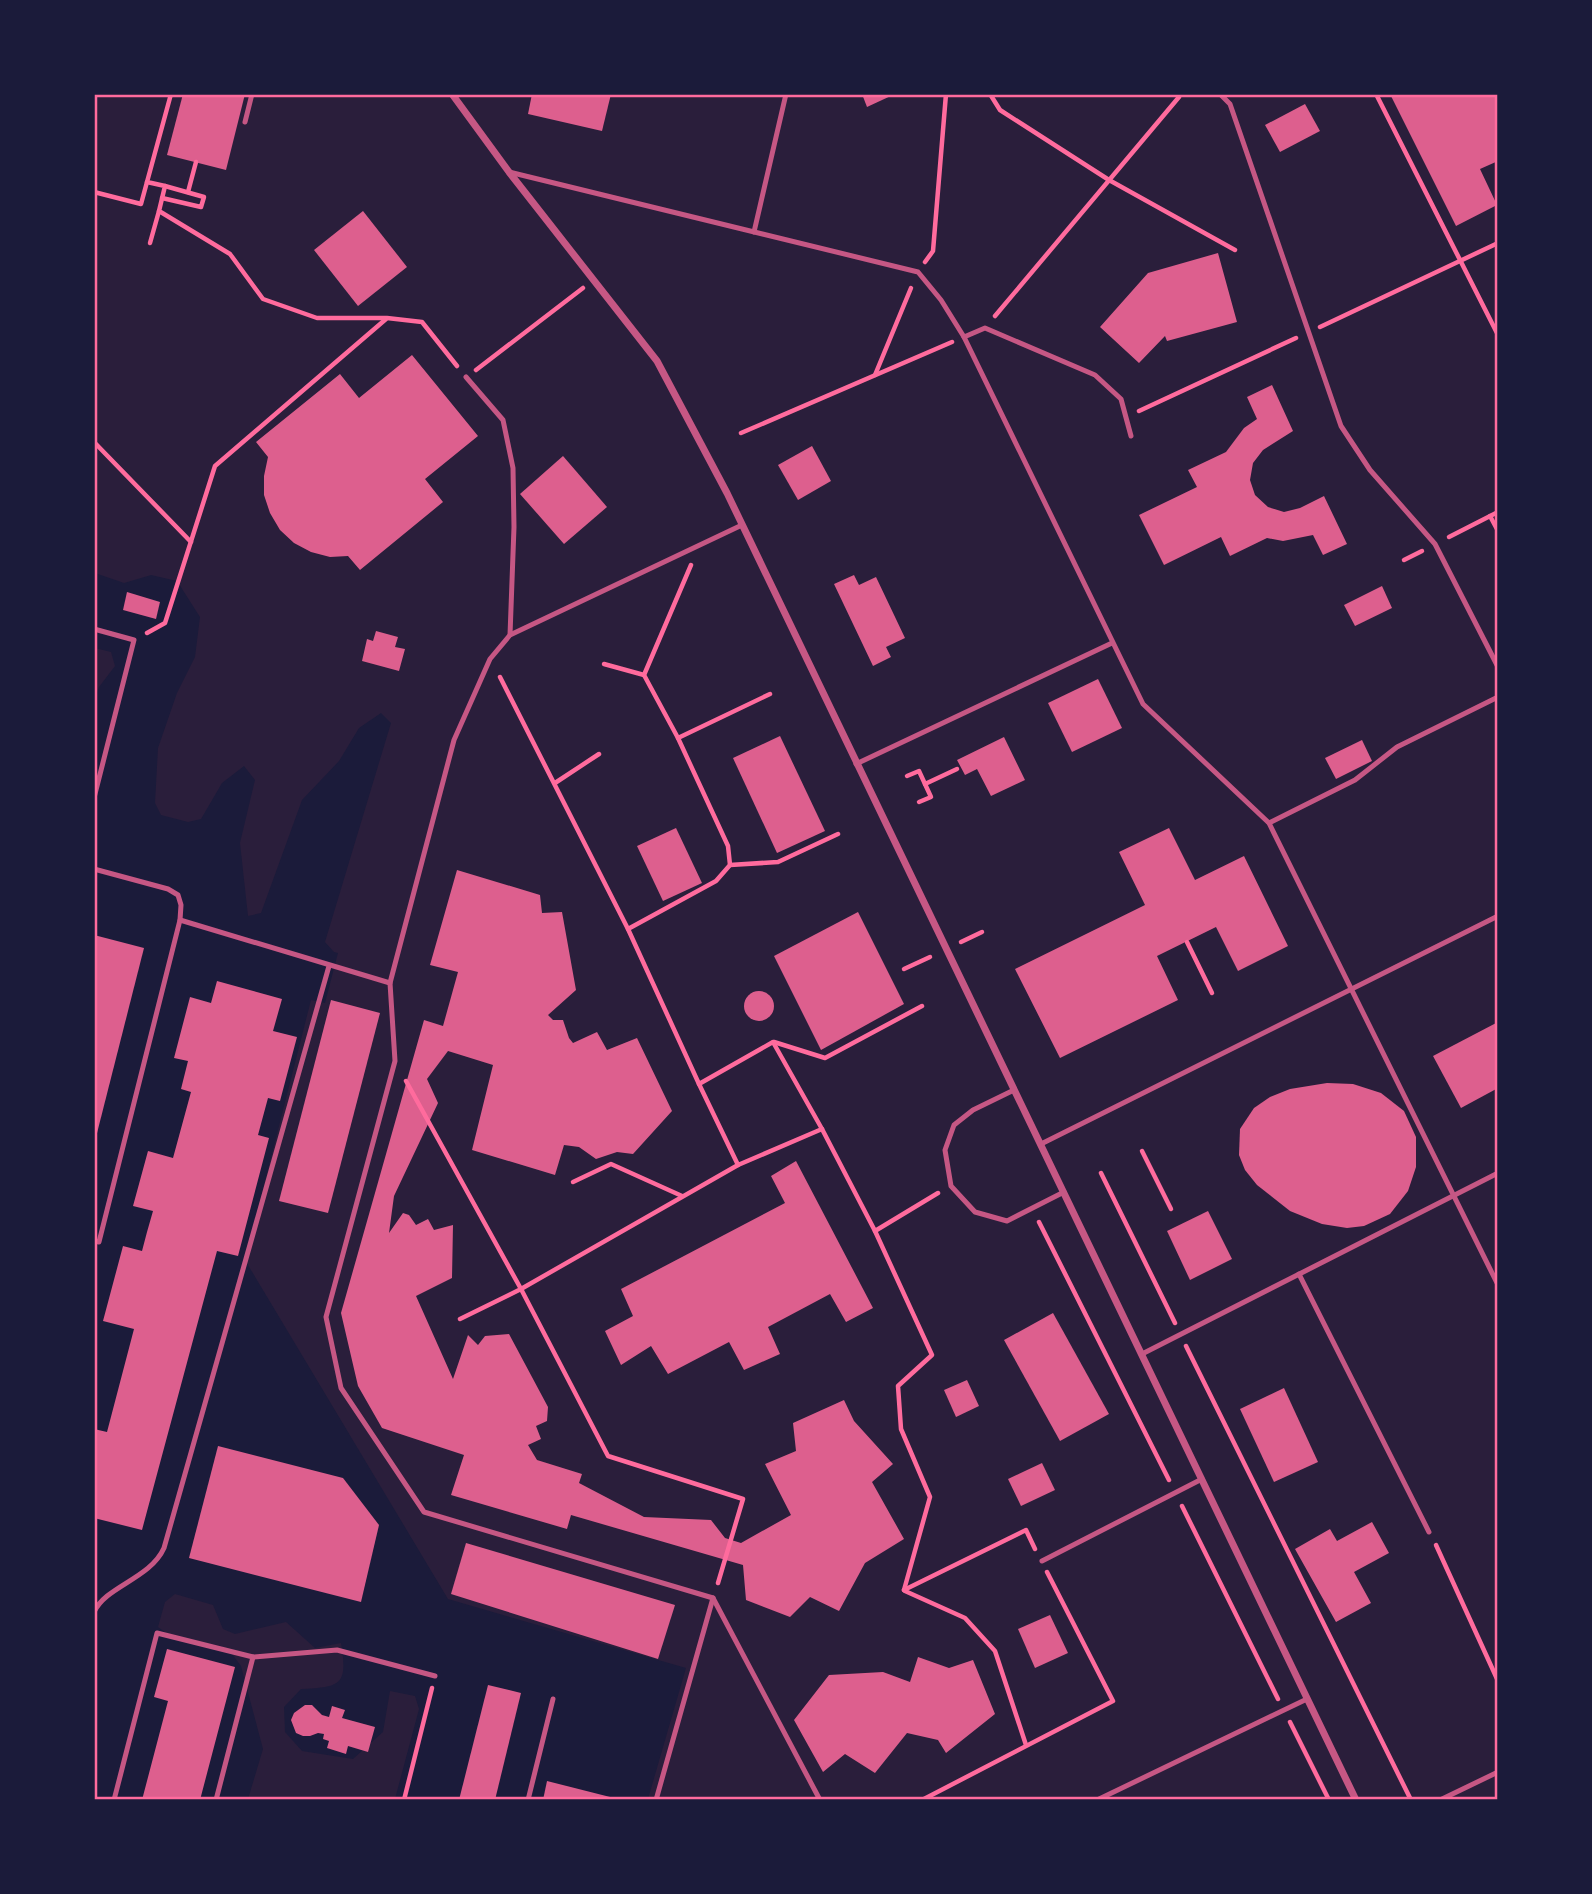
<svg xmlns="http://www.w3.org/2000/svg" width="1592" height="1894" font-family="'Exo 2',sans-serif">
  <rect width="100%" height="100%" fill="#1b1b3a"/>
  <g fill="#2a1e3b">
    <path d="M 95,95 L 1497,95 L 1497,1799 L 648,1799 L 686,1668 L 448,1599 L 245,1260 L 311,1000 L 325,1003 L 338,953 L 334,952 L 325,942 L 391,723 L 381,713 L 359,728 L 339,761 L 302,800 L 261,913 L 248,916 L 240,843 L 255,780 L 244,766 L 222,783 L 201,819 L 188,822 L 161,815 L 155,803 L 158,748 L 177,693 L 195,657 L 200,617 L 177,581 L 151,575 L 124,583 L 95,573 Z"/>
    <path d="M 95,648 L 111,652 L 115,666 L 99,687 L 95,698 Z"/>
    <path d="M 175,1594 L 213,1605 L 223,1629 L 235,1634 L 286,1622 L 315,1648 L 341,1643 C 348,1685 341,1687 301,1689 L 284,1707 L 285,1732 L 302,1751 L 353,1759 L 383,1732 L 390,1691 L 415,1696 L 419,1709 L 395,1799 L 248,1799 L 263,1749 L 241,1666 L 232,1654 L 221,1646 L 169,1635 L 158,1627 L 165,1602 Z"/>
  </g>
  <g fill="#dd5f8e">
    <path d="M 183,94 L 245,94 L 226,170 L 167,155 Z"/>
    <path d="M 532,94 L 611,94 L 602,131 L 528,114 Z"/>
    <path d="M 862,94 L 895,94 L 867,107 Z"/>
    <path d="M 1390,94 L 1498,94 L 1498,161 L 1480,169 L 1497,205 L 1456,226 Z"/>
    <path d="M 1305,104 L 1320,131 L 1280,152 L 1265,125 Z"/>
    <path d="M 363,211 L 407,267 L 358,306 L 314,250 Z"/>
    <path d="M 1218,253 L 1237,322 L 1167,341 L 1165,336 L 1139,363 L 1100,327 L 1148,273 Z"/>
    <path d="M 412,355 L 478,436 L 425,479 L 443,502 L 360,570 L 348,556 L 330,557 L 311,552 L 294,543 L 280,530 L 270,513 L 264,495 L 264,476 L 268,457 L 256,442 L 340,374 L 359,398 Z"/>
    <path d="M 1272,385 L 1293,431 L 1263,450 L 1253,463 L 1250,480 L 1255,495 L 1268,507 L 1284,512 L 1300,508 L 1324,496 L 1347,544 L 1323,555 L 1313,535 L 1283,541 L 1267,538 L 1230,556 L 1221,537 L 1164,565 L 1139,515 L 1197,487 L 1188,470 L 1226,452 L 1244,428 L 1257,419 L 1247,397 Z"/>
    <path d="M 812,446 L 831,481 L 798,500 L 778,465 Z"/>
    <path d="M 563,456 L 607,507 L 564,544 L 520,494 Z"/>
    <path d="M 854,575 L 859,585 L 876,577 L 905,638 L 886,647 L 891,657 L 873,666 L 834,584 Z"/>
    <path d="M 1382,586 L 1392,608 L 1355,626 L 1344,605 Z"/>
    <path d="M 127,592 L 160,602 L 156,619 L 123,610 Z"/>
    <path d="M 376,631 L 398,637 L 395,647 L 405,649 L 399,671 L 362,661 L 367,639 L 373,641 Z"/>
    <path d="M 1098,679 L 1122,728 L 1072,752 L 1048,703 Z"/>
    <path d="M 780,736 L 825,831 L 777,853 L 733,758 Z"/>
    <path d="M 1004,737 L 1025,780 L 991,796 L 977,769 L 965,775 L 957,760 Z"/>
    <path d="M 1362,740 L 1372,761 L 1336,779 L 1325,758 Z"/>
    <path d="M 676,828 L 702,883 L 663,901 L 637,846 Z"/>
    <path d="M 1169,828 L 1195,880 L 1244,856 L 1288,946 L 1238,971 L 1216,927 L 1157,956 L 1178,1000 L 1060,1058 L 1015,969 L 1145,905 L 1119,852 Z"/>
    <path d="M 457,870 L 540,895 L 542,913 L 562,912 L 576,990 L 548,1015 L 553,1020 L 563,1020 L 569,1038 L 573,1043 L 597,1032 L 607,1050 L 637,1038 L 672,1111 L 633,1154 L 617,1152 L 596,1159 L 579,1147 L 564,1145 L 555,1175 L 472,1150 L 493,1065 L 448,1051 L 427,1079 L 438,1103 L 394,1196 L 389,1233 L 403,1213 L 409,1215 L 416,1225 L 428,1219 L 434,1230 L 453,1225 L 452,1278 L 416,1296 L 453,1379 L 468,1335 L 478,1345 L 485,1336 L 509,1334 L 548,1407 L 547,1421 L 536,1426 L 541,1439 L 528,1445 L 537,1460 L 582,1474 L 579,1483 L 644,1517 L 711,1520 L 725,1538 L 741,1543 L 791,1515 L 765,1464 L 796,1451 L 793,1423 L 844,1400 L 854,1421 L 893,1464 L 872,1482 L 904,1539 L 865,1563 L 839,1611 L 810,1597 L 790,1617 L 746,1600 L 743,1565 L 571,1515 L 567,1529 L 451,1495 L 464,1455 L 382,1428 L 358,1386 L 341,1313 L 424,1020 L 443,1026 L 458,972 L 430,965 Z"/>
    <path d="M 858,912 L 904,1004 L 821,1050 L 774,956 Z"/>
    <path d="M 94,935 L 144,948 L 95,1141 L 94,1140 Z"/>
    <path d="M 217,981 L 282,999 L 273,1031 L 297,1037 L 280,1101 L 268,1098 L 258,1135 L 269,1138 L 238,1256 L 217,1251 L 142,1530 L 94,1518 L 94,1429 L 107,1432 L 134,1329 L 103,1321 L 123,1246 L 142,1251 L 147,1232 L 153,1211 L 133,1206 L 148,1151 L 173,1158 L 191,1092 L 181,1089 L 188,1061 L 174,1058 L 190,997 L 211,1003 Z"/>
    <circle cx="759" cy="1006" r="15"/>
    <path d="M 331,1000 L 380,1013 L 328,1213 L 279,1201 Z"/>
    <path d="M 1498,1022 L 1498,1088 L 1461,1108 L 1433,1056 Z"/>
    <path d="M 1327,1083 L 1353,1084 L 1381,1093 L 1404,1111 L 1416,1137 L 1416,1167 L 1408,1191 L 1390,1214 L 1364,1226 L 1347,1228 L 1322,1224 L 1290,1211 L 1257,1185 L 1245,1170 L 1239,1155 L 1240,1129 L 1254,1108 L 1270,1097 L 1290,1089 Z"/>
    <path d="M 796,1161 L 873,1308 L 846,1322 L 830,1294 L 768,1327 L 780,1354 L 744,1370 L 729,1342 L 668,1374 L 651,1346 L 621,1365 L 605,1331 L 633,1316 L 621,1289 L 785,1203 L 771,1176 Z"/>
    <path d="M 1208,1211 L 1232,1259 L 1190,1280 L 1167,1231 Z"/>
    <path d="M 1053,1313 L 1109,1414 L 1060,1441 L 1004,1340 Z"/>
    <path d="M 967,1380 L 979,1406 L 956,1417 L 944,1390 Z"/>
    <path d="M 1284,1388 L 1318,1462 L 1274,1482 L 1240,1409 Z"/>
    <path d="M 218,1446 L 343,1478 L 379,1525 L 361,1602 L 189,1558 Z"/>
    <path d="M 1042,1463 L 1055,1490 L 1021,1506 L 1008,1479 Z"/>
    <path d="M 1372,1522 L 1389,1553 L 1354,1572 L 1371,1603 L 1336,1622 L 1295,1549 L 1330,1529 L 1337,1541 Z"/>
    <path d="M 466,1543 L 675,1605 L 658,1659 L 451,1594 Z"/>
    <path d="M 1050,1615 L 1068,1653 L 1035,1668 L 1018,1629 Z"/>
    <path d="M 167,1649 L 235,1667 L 200,1800 L 142,1800 L 168,1701 L 154,1697 Z"/>
    <path d="M 918,1657 L 949,1668 L 973,1660 L 995,1714 L 946,1753 L 938,1740 L 907,1733 L 875,1773 L 845,1754 L 823,1772 L 794,1720 L 829,1675 L 883,1672 L 910,1682 Z"/>
    <path d="M 488,1685 L 521,1693 L 495,1800 L 459,1800 Z"/>
    <path d="M 305,1705 L 312,1705 L 322,1715 L 329,1717 L 332,1706 L 345,1710 L 342,1718 L 375,1727 L 368,1752 L 348,1746 L 346,1754 L 327,1748 L 329,1741 L 323,1739 L 324,1734 L 318,1733 L 310,1736 L 303,1736 L 296,1733 L 291,1720 L 294,1713 Z"/>
    <path d="M 547,1781 L 618,1799 L 618,1800 L 543,1800 Z"/>
  </g>
  <g fill="none" stroke-linecap="round" stroke-linejoin="round">
    <g stroke="#ff6b9d" stroke-width="4.5">
      <path d="M 171,94 L 147,182 L 165,186 L 159,211 L 230,254 L 263,299 L 317,318 L 387,318 L 422,322 L 457,366"/>
      <path d="M 990,94 L 1000,110 L 1109,180 L 1235,250"/>
      <path d="M 1376,94 L 1498,335"/>
      <path d="M 94,192 L 141,204 L 147,182"/>
      <path d="M 188,192 L 196,162"/>
      <path d="M 162,198 L 201,207 L 204,197 L 165,186"/>
      <path d="M 150,243 L 159,211"/>
      <path d="M 925,262 L 933,251 L 946,94"/>
      <path d="M 995,316 L 1179,97"/>
      <path d="M 1320,327 L 1498,243"/>
      <path d="M 476,370 L 583,288"/>
      <path d="M 875,375 L 911,288"/>
      <path d="M 1139,411 L 1296,338"/>
      <path d="M 741,433 L 952,342"/>
      <path d="M 94,442 L 191,542"/>
      <path d="M 1490,516 L 1498,531"/>
      <path d="M 1449,537 L 1498,512"/>
      <path d="M 1404,560 L 1422,551"/>
      <path d="M 147,633 L 165,623 L 215,466 L 386,319"/>
      <path d="M 604,664 L 644,675"/>
      <path d="M 500,677 L 628,929 L 699,1084 L 773,1042 L 822,1129 L 875,1231 L 938,1193"/>
      <path d="M 678,738 L 770,694"/>
      <path d="M 907,776 L 919,771 L 931,797 L 919,802"/>
      <path d="M 555,783 L 599,754"/>
      <path d="M 925,784 L 957,769"/>
      <path d="M 730,865 L 778,862 L 838,834"/>
      <path d="M 628,929 L 716,881 L 730,865 L 728,846 L 678,738 L 644,675 L 691,565"/>
      <path d="M 961,942 L 982,932"/>
      <path d="M 1187,942 L 1212,993"/>
      <path d="M 904,969 L 930,957"/>
      <path d="M 774,1042 L 825,1058 L 922,1006"/>
      <path d="M 406,1081 L 521,1289 L 608,1456 L 743,1499 L 718,1583"/>
      <path d="M 699,1084 L 738,1165 L 822,1129"/>
      <path d="M 1142,1151 L 1171,1209"/>
      <path d="M 1101,1173 L 1175,1323"/>
      <path d="M 573,1182 L 611,1164 L 682,1196"/>
      <path d="M 1039,1222 L 1169,1480"/>
      <path d="M 875,1231 L 932,1355 L 898,1386 L 901,1429 L 930,1497 L 904,1590"/>
      <path d="M 460,1319 L 521,1289 L 738,1165"/>
      <path d="M 1186,1346 L 1411,1800"/>
      <path d="M 1182,1506 L 1278,1699"/>
      <path d="M 1436,1545 L 1498,1681"/>
      <path d="M 904,1590 L 1026,1530 L 1035,1549"/>
      <path d="M 905,1591 L 965,1618 L 995,1651 L 1026,1745"/>
      <path d="M 1290,1722 L 1329,1800"/>
      <path d="M 404,1800 L 432,1688"/>
      <path d="M 922,1800 L 1113,1701 L 1047,1572"/>
    </g>
    <g stroke="#c65784" stroke-width="5">
      <path d="M 1220,94 L 1230,104 L 1341,426 L 1370,470 L 1435,544 L 1498,667"/>
      <path d="M 245,122 L 252,94"/>
      <path d="M 509,172 L 918,272 L 941,300 L 964,337 L 1143,704 L 1269,823 L 1498,1285"/>
      <path d="M 754,232 L 786,94"/>
      <path d="M 964,337 L 985,328 L 1095,375 L 1121,399 L 1131,436"/>
      <path d="M 466,377 L 503,420 L 513,468 L 514,527 L 510,635"/>
      <path d="M 742,525 L 510,635 L 490,659 L 454,740 L 390,983 L 395,1061 L 326,1317 L 341,1388 L 424,1512 L 713,1598 L 820,1800"/>
      <path d="M 94,629 L 134,640 L 94,798"/>
      <path d="M 856,764 L 1112,643"/>
      <path d="M 1269,823 L 1355,780 L 1397,747 L 1498,697"/>
      <path d="M 94,869 L 168,889 L 178,895 L 181,905 L 180,920 L 99,1242 L 94,1241"/>
      <path d="M 180,920 L 390,983"/>
      <path d="M 1014,1090 L 973,1110 L 954,1125 L 945,1150 L 951,1186 L 975,1212 L 1007,1221 L 1064,1192"/>
      <path d="M 1041,1144 L 1498,916"/>
      <path d="M 1299,1274 L 1429,1532"/>
      <path d="M 1142,1354 L 1498,1173"/>
      <path d="M 1042,1561 L 1202,1479"/>
      <path d="M 94,1612 C 106,1586 150,1579 164,1548 L 329,966"/>
      <path d="M 114,1800 L 157,1633 L 253,1657 L 337,1650 L 435,1676"/>
      <path d="M 216,1800 L 253,1657"/>
      <path d="M 528,1800 L 553,1699"/>
      <path d="M 656,1800 L 713,1598"/>
      <path d="M 1097,1800 L 1307,1699"/>
      <path d="M 1440,1800 L 1498,1772"/>
    </g>
    <path stroke="#c65784" stroke-width="7" d="M 452,94 L 509,172 L 657,361 L 727,493 L 1356,1800"/>
  </g>
  <rect width="1592" height="1894" fill="none" stroke="#1b1b3a" stroke-width="192"/>
  <rect x="96" y="96" width="1400" height="1702" fill="none" stroke="#ff6b9d" stroke-width="2.5"/>
</svg>
